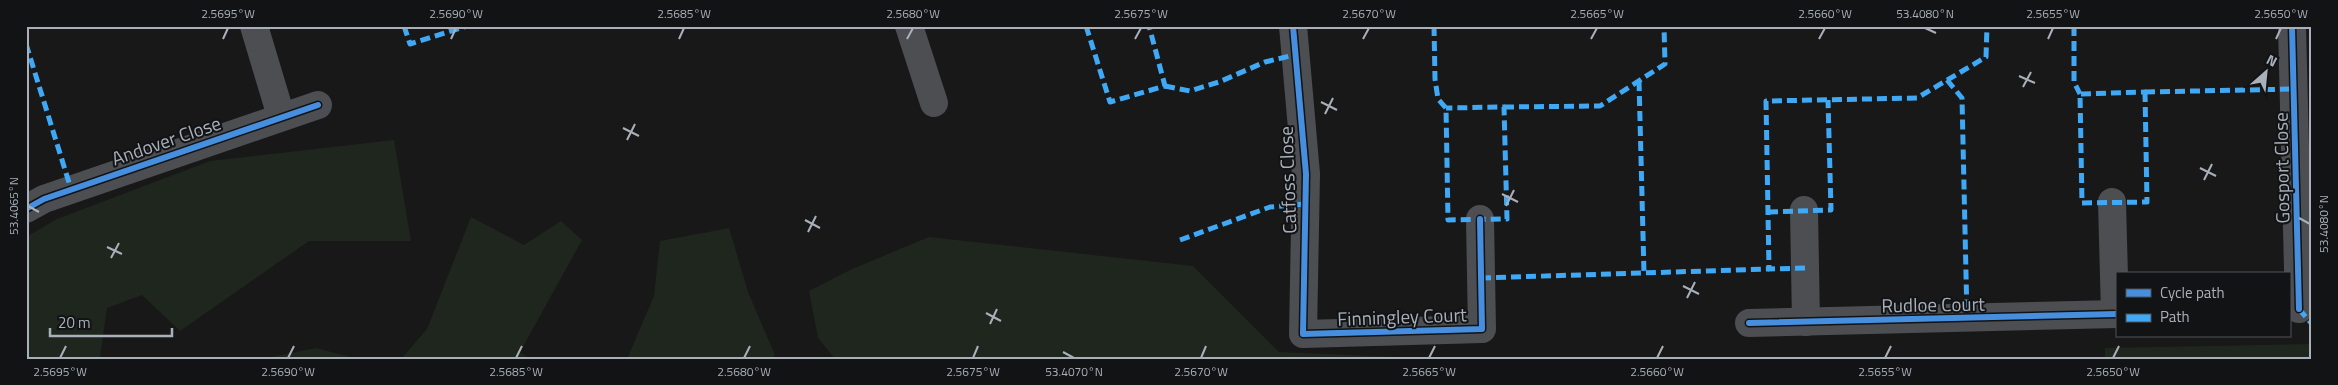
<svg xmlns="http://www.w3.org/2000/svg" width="2338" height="385" font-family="'Titillium Web',sans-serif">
  <rect width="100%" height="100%" fill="#181819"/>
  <g fill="#1e261e">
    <path d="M 394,140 L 411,241 L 309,241 L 180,331 L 142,295 L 107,308 L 100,357 L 95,359 L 26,359 L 26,237 L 57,219 L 210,161 Z"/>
    <path d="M 471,217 L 524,245 L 561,221 L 582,240 L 520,352 L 530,359 L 401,359 L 427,329 Z"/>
    <path d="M 729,228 L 748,292 L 775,355 L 772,359 L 627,359 L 654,296 L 660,241 Z"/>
    <path d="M 929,237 L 1193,266 L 1279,352 L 1399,357 L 1400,359 L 835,359 L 818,338 L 809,291 L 852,269 Z"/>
    <path d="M 2312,344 L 2312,359 L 2105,359 L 2105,348 Z"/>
    <path d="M 316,348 L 358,359 L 261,359 Z"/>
  </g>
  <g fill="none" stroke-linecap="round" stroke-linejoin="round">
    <g stroke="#4c4e52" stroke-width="28">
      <path d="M 254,26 L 281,116"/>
      <path d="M 909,26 L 934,103"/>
      <path d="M 1293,26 L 1306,174 L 1303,334 L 1482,329 L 1480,219"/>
      <path d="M 2292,26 L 2299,309"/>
      <path d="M 2112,202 L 2115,314"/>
      <path d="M 26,209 L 44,199 L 318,105"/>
      <path d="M 1804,210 L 1806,322"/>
      <path d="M 1749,323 L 2117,314"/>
    </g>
    <g stroke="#3fa9f5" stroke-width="5" stroke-dasharray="10 5" stroke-linecap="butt">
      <path d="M 404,26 L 410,44 L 467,26"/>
      <path d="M 1086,26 L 1110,102 L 1165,86 L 1149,26"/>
      <path d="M 1434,26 L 1435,79 L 1438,99 L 1446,108 L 1448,220 L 1507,219 L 1504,107 L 1446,108"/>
      <path d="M 2074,26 L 2074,82 L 2080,94"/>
      <path d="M 26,44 L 71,189"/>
      <path d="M 1947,80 L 1962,98 L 1967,318"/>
      <path d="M 1639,81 L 1644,273"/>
      <path d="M 1165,86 L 1190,91 L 1219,82 L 1265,62 L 1294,55"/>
      <path d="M 2145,92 L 2147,202 L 2082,203 L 2080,94 Z"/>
      <path d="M 2145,92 L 2294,89"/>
      <path d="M 1504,107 L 1600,106 L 1665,64 L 1664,26"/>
      <path d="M 1768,212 L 1831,210 L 1828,100"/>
      <path d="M 1180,240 L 1270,207 L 1305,204"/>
      <path d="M 1805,268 L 1769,269 L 1766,101 L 1917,98 L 1986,57 L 1987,26"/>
      <path d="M 1481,278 L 1769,269"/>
      <path d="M 2299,309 L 2312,324"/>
    </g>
    <defs>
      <g id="cycleway">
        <path d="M 1293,26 L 1306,174 L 1303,334 L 1482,329 L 1480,219"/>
        <path d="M 2292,26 L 2299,309"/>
        <path d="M 26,209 L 44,199 L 318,105"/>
        <path d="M 1749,323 L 2117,314"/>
      </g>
    </defs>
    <use href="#cycleway" stroke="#121315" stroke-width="9"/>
    <use href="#cycleway" stroke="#468fdf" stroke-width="6"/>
  </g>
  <path fill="none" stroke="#a9b0ba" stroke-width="2" d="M 1925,28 L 1936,33M 223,39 L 228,28M 451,39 L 456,28M 679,39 L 684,28M 907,39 L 913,28M 1135,39 L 1141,28M 1363,39 L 1369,28M 1591,39 L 1597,28M 1819,39 L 1825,28M 2048,39 L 2053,28M 2276,39 L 2281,28M 2019,76 L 2035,83M 2023,87 L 2031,72M 1321,102 L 1337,110M 1325,114 L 1333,98M 623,128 L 639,136M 627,140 L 635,124M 2200,168 L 2216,176M 2204,180 L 2212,164M 1502,194 L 1518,202M 28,206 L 39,212M 1506,206 L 1514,190M 2299,218 L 2310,224M 805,220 L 820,228M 808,232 L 816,216M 107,247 L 122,254M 111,258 L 119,243M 1683,286 L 1699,294M 1687,298 L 1695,282M 986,313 L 1001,321M 990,324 L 997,309M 1063,352 L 1074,358M 60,358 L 66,346M 288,358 L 294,346M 516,358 L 522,346M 744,358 L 750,346M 973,358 L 978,346M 1201,358 L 1206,346M 1429,358 L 1435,346M 1657,358 L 1663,346M 1885,358 L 1891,346M 2113,358 L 2119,346"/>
  <g text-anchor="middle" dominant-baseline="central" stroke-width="4" stroke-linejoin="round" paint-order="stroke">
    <g font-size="19" fill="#a9b0ba" stroke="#121315">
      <text transform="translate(166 140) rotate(-19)">Andover Close</text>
      <text transform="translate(2281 168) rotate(-91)">Gosport Close</text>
      <text transform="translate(1287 180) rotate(-92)">Catfoss Close</text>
      <text transform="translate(1933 304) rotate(-1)">Rudloe Court</text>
      <text transform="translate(1402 316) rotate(-2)">Finningley Court</text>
    </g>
  </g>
  <rect width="2338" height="385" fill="none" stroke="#121315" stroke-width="55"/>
  <rect x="2116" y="272" width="175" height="65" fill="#121315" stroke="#4e5257"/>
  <rect x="2126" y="289" width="25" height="8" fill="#468fdf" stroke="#4e5257"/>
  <text x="2160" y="298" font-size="15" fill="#a9b0ba">Cycle path</text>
  <rect x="2126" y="314" width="25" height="8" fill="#3fa9f5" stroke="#4e5257"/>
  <text x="2160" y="322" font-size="15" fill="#a9b0ba">Path</text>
  <g transform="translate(2266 72) rotate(27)" stroke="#121315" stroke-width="4" paint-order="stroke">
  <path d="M0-4L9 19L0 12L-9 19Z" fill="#a9b0ba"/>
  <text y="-8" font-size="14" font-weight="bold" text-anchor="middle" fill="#a9b0ba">N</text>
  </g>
  <path d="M50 328v8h122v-8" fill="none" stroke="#a9b0ba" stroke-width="2.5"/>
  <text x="58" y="328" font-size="15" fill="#a9b0ba" stroke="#121315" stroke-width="4" paint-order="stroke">20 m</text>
  <rect x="28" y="28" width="2282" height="330" fill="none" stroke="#a9b0ba" stroke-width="2"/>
  <g font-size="12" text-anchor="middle" fill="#a9b0ba">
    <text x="228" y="18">2.5695°W</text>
    <text x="456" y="18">2.5690°W</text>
    <text x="684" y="18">2.5685°W</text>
    <text x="913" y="18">2.5680°W</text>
    <text x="1141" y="18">2.5675°W</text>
    <text x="1369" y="18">2.5670°W</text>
    <text x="1597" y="18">2.5665°W</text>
    <text x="1825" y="18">2.5660°W</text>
    <text x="1925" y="18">53.4080°N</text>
    <text x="2053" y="18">2.5655°W</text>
    <text x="2281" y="18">2.5650°W</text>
    <text transform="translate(14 206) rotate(-90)" y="4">53.4065°N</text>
    <text transform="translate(2324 224) rotate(-90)" y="4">53.4080°N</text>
    <text x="60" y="376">2.5695°W</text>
    <text x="288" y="376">2.5690°W</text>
    <text x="516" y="376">2.5685°W</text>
    <text x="744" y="376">2.5680°W</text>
    <text x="973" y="376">2.5675°W</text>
    <text x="1074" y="376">53.4070°N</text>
    <text x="1201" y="376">2.5670°W</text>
    <text x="1429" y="376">2.5665°W</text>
    <text x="1657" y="376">2.5660°W</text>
    <text x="1885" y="376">2.5655°W</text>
    <text x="2113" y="376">2.5650°W</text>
  </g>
</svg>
